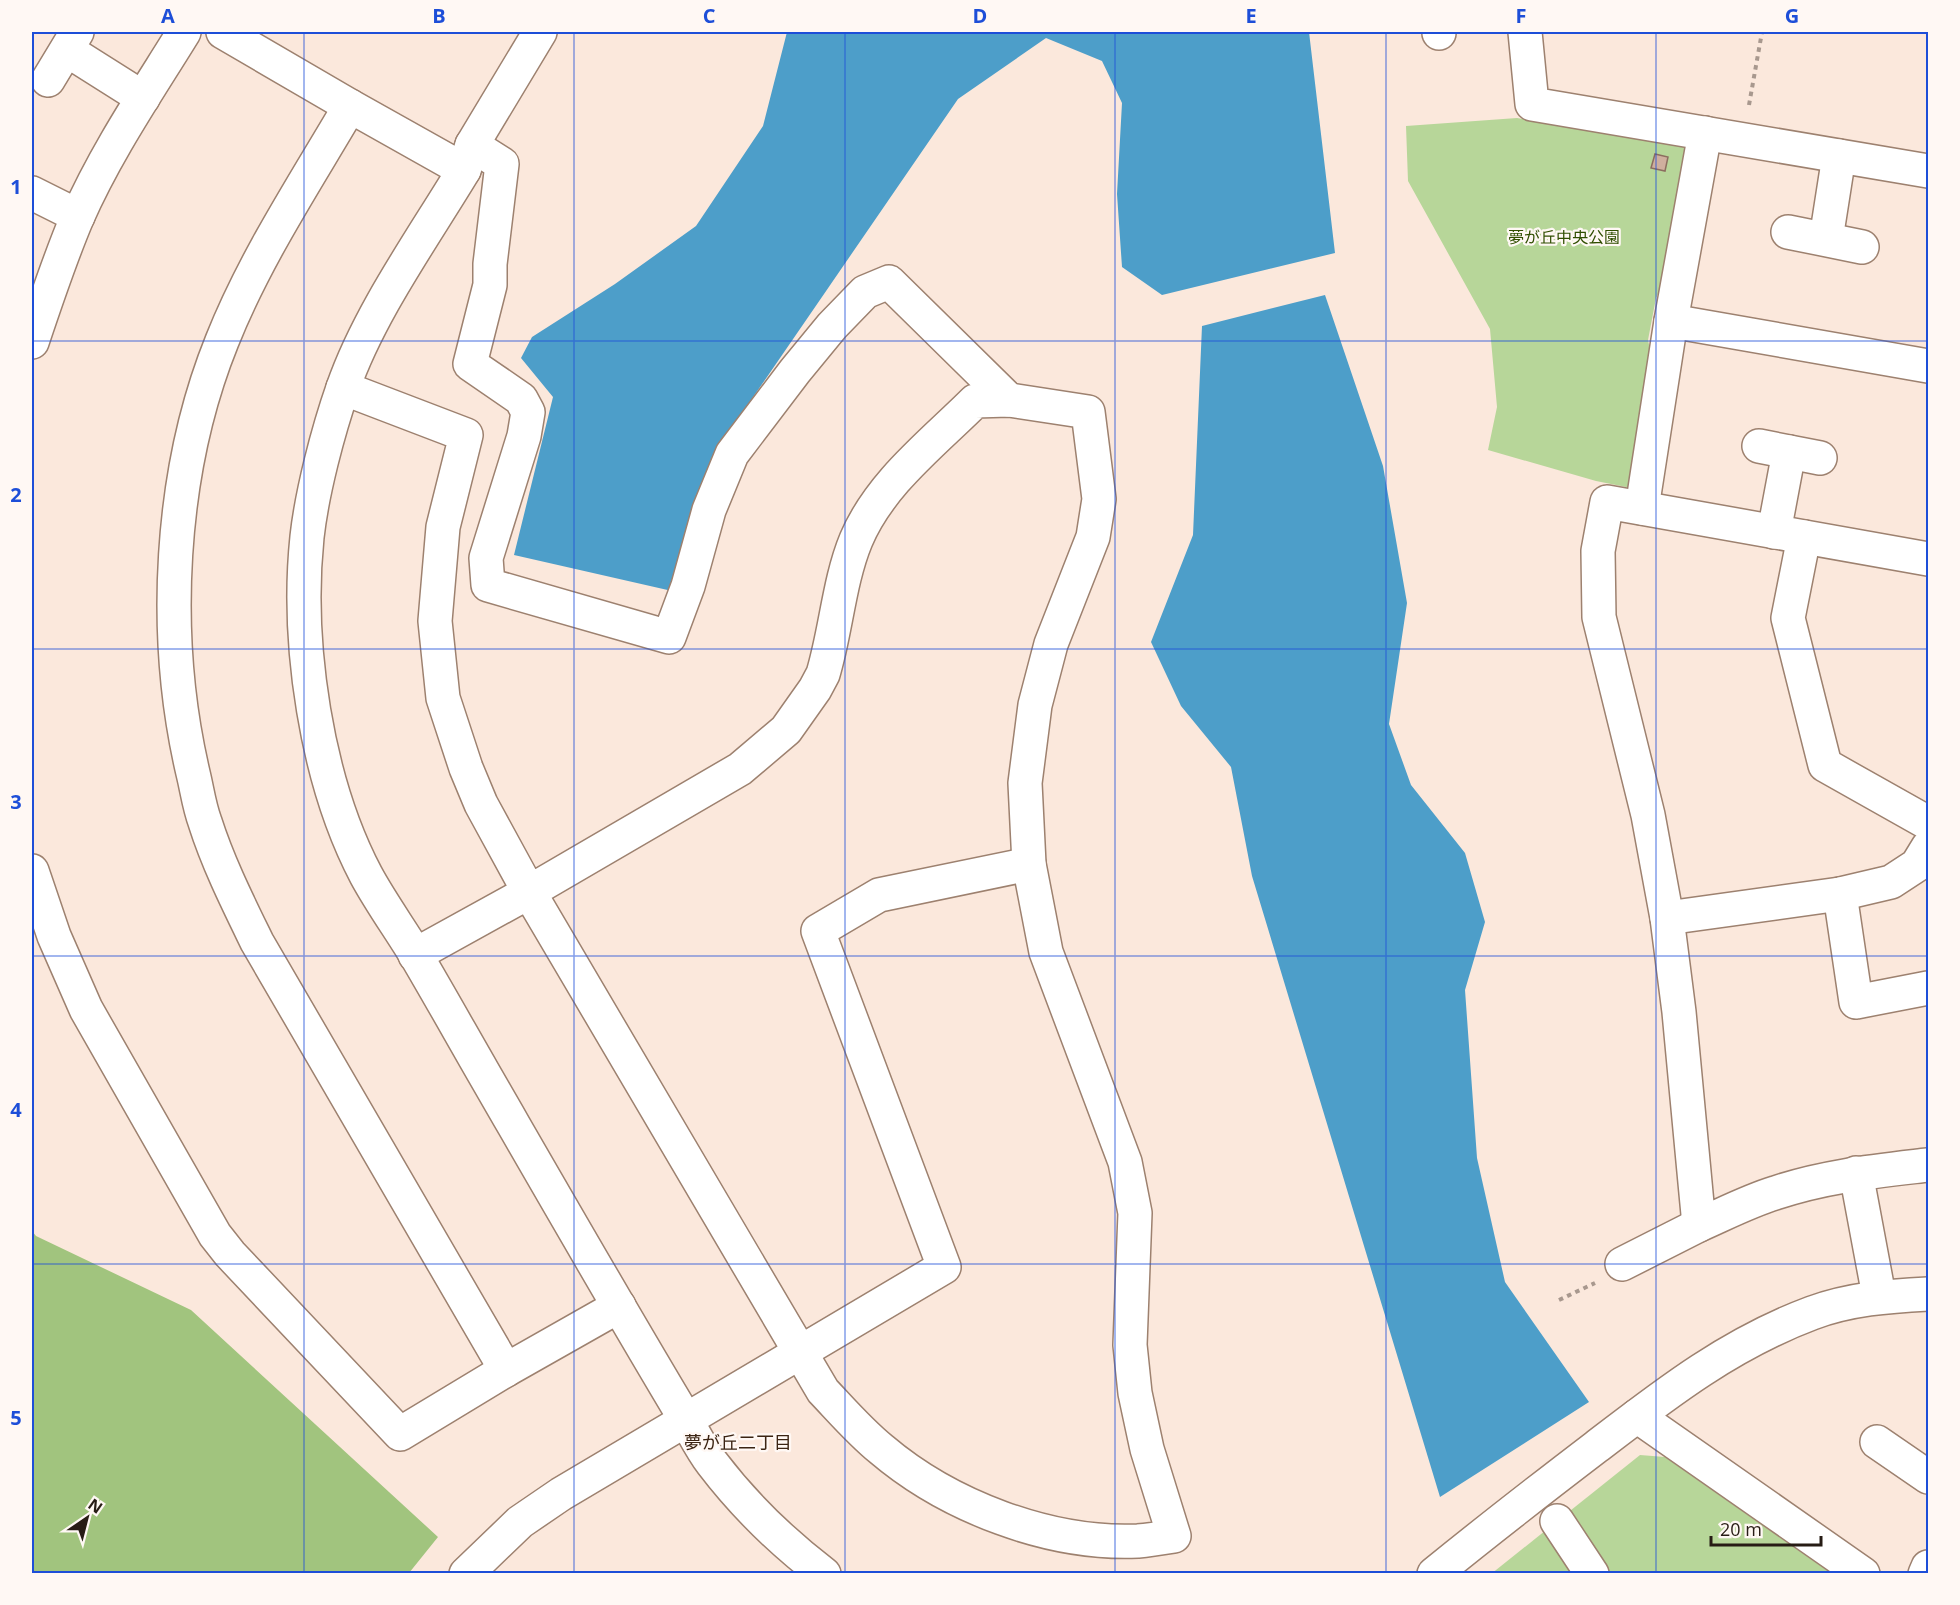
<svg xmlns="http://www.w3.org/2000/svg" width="1960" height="1605" font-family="'Open Sans','Noto Sans JP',sans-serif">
  <rect width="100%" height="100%" fill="#fbe8dc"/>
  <g fill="#b7d699">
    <path d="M 1517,118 L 1688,146 L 1669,273 L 1656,298 L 1648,340 L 1654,368 L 1631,488 L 1596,481 L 1488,450 L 1497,407 L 1490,329 L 1408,181 L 1406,126 Z"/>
    <path d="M 1640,1455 L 1665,1457 L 1831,1573 L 1491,1574 Z"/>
  </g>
  <path fill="#a1c47e" d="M 32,1231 L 36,1236 L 191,1310 L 438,1537 L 409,1573 L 32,1573 Z"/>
  <g fill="#4d9ec9">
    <path d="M 787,32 L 1309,32 L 1335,253 L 1162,295 L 1122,267 L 1117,194 L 1122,103 L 1102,61 L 1046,38 L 958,99 L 712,457 L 672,591 L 514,555 L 553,397 L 521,358 L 532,337 L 615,284 L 696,226 L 763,126 Z"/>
    <path d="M 1325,295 L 1383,466 L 1407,603 L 1389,724 L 1411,785 L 1465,853 L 1485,922 L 1465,990 L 1477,1158 L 1505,1282 L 1589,1402 L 1440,1497 L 1252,876 L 1231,767 L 1181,706 L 1151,642 L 1193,535 L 1202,326 Z"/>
  </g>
  <path fill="#cfaf9e" stroke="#8c6e5f" stroke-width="1.5" d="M 1655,154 L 1668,157 L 1665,171 L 1651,168 Z"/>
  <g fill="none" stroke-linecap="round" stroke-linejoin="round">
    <defs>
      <g id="minor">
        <path d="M 223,32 L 350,106 L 464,170"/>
        <path d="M 540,32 L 472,145 L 464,170 C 423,238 369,313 343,388 C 328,431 312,492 307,537 C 296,643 316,780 366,875 C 380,901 398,926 414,952 C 437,991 460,1032 483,1072 C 550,1188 617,1305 686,1420 C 694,1434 702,1450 712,1463 C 744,1505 782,1542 824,1574"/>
        <path d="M 1439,32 L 1439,33"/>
        <path d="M 1525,32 L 1532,104 L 1928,171"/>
        <path d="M 67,50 L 143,98"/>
        <path d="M 48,80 L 77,32"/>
        <path d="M 350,106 C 305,183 255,258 222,341 C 169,472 161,636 193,773 C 197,789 199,806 205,822 C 218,863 238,903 257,942 L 506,1370"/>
        <path d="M 472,145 L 502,164 L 490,264 L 490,285 L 470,364 L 521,399 L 528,412 L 524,436 L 486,558 L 488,585 L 669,637 L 688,586 L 709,510 L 732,454 L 795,371 L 832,326 L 865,292 L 889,282 L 1009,400"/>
        <path d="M 32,193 L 78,216"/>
        <path d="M 1788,232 L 1862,247"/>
        <path d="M 1826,239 L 1839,156"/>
        <path d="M 1671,321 L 1928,366"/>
        <path d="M 32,342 C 46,300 60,258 77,218 C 106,152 147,92 184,32"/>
        <path d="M 343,388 L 466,435 L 443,527 L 435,621 L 443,698 L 466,768 L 481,804 L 529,892 L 823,1391 C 842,1411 860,1432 881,1449 C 948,1506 1049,1545 1138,1541 C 1150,1540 1162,1538 1174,1536 L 1147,1449 L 1135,1393 L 1130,1345 L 1135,1213 L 1125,1162 L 1046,952 L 1029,864 L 1025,783 L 1035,705 L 1051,644 L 1093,537 L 1099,499 L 1088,412 L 1009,400 L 975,401 C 933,443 880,483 856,540 C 839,581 836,631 823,674 L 815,689 L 786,730 L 740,769 L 529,892 L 415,955"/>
        <path d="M 1759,446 L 1820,458"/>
        <path d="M 1642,508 L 1671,321 L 1705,133"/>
        <path d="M 1774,532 L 1789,452"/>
        <path d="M 1804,537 L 1788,618 L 1825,765 L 1928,823"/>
        <path d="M 1928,559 L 1607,502 L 1598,551 L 1599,617 L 1648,815 L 1667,918 L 1679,1012 L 1699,1225 C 1724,1214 1749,1201 1775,1193 C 1825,1176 1877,1171 1928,1165"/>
        <path d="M 32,871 L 54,936 L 86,1009 L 215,1235 L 230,1254 L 400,1434 L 506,1370 L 619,1306"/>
        <path d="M 1840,894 L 1856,1002 L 1928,988"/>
        <path d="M 1667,918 L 1840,894 L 1891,882 L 1917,865 L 1928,847"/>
        <path d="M 1856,1173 L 1879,1296"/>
        <path d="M 1622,1264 L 1699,1225"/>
        <path d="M 1637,1416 L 1863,1574"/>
        <path d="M 1877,1442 L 1928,1477"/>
        <path d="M 1557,1521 L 1592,1574"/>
        <path d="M 466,1574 L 520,1522 L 561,1494 L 944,1267 L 818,931 L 879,895 L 1029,864"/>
        <path d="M 1434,1574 C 1487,1531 1541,1489 1596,1447 C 1665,1394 1729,1344 1812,1313 C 1849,1299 1889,1296 1928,1294"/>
        <path d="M 1925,1574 L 1928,1567"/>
      </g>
    </defs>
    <use href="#minor" stroke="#9d816f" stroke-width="36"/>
    <g stroke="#a8988e" stroke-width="4" stroke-dasharray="4.5 4.5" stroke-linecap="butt">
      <path d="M 1749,105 L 1762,32"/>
      <path d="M 1559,1300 L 1595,1283"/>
    </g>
    <use href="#minor" stroke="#fff" stroke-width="33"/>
  </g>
  <path fill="none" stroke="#1d4ed8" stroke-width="1.5" stroke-opacity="0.55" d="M 304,32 L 304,1574M 574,32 L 574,1574M 845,32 L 845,1574M 1115,32 L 1115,1574M 1386,32 L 1386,1574M 1656,32 L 1656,1574M 32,341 L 1928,341M 32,649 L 1928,649M 32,956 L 1928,956M 32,1264 L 1928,1264"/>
  <g text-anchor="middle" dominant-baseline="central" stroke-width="4.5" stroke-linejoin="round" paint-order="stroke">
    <g font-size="16" fill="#304e00" stroke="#fff8f4">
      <text x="1564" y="237">夢が丘中央公園</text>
    </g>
    <g font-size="18" fill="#3b2413" stroke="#fff8f4">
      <text x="738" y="1442">夢が丘二丁目</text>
    </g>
  </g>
  <rect width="1960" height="1605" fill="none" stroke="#fff8f4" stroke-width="66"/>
  <g transform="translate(87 1518) rotate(35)" stroke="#fff8f4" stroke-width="4.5" paint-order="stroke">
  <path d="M0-4.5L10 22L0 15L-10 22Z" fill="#271c15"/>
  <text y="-9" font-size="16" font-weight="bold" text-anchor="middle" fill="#271c15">N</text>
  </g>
  <path d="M1711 1536v9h110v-9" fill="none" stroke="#271c15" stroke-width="3"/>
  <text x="1720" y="1536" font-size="18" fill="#271c15" stroke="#fff8f4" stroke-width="4.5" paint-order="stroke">20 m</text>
  <rect x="33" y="33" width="1894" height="1539" fill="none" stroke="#1d4ed8" stroke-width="2"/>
  <g font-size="20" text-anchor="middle" font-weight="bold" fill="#1d4ed8">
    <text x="168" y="23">A</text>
    <text x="439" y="23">B</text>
    <text x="709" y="23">C</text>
    <text x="980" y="23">D</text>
    <text x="1251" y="23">E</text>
    <text x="1521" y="23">F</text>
    <text x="1792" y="23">G</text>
    <text x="16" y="194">1</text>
    <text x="16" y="502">2</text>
    <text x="16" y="809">3</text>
    <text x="16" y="1117">4</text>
    <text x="16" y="1425">5</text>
  </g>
</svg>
